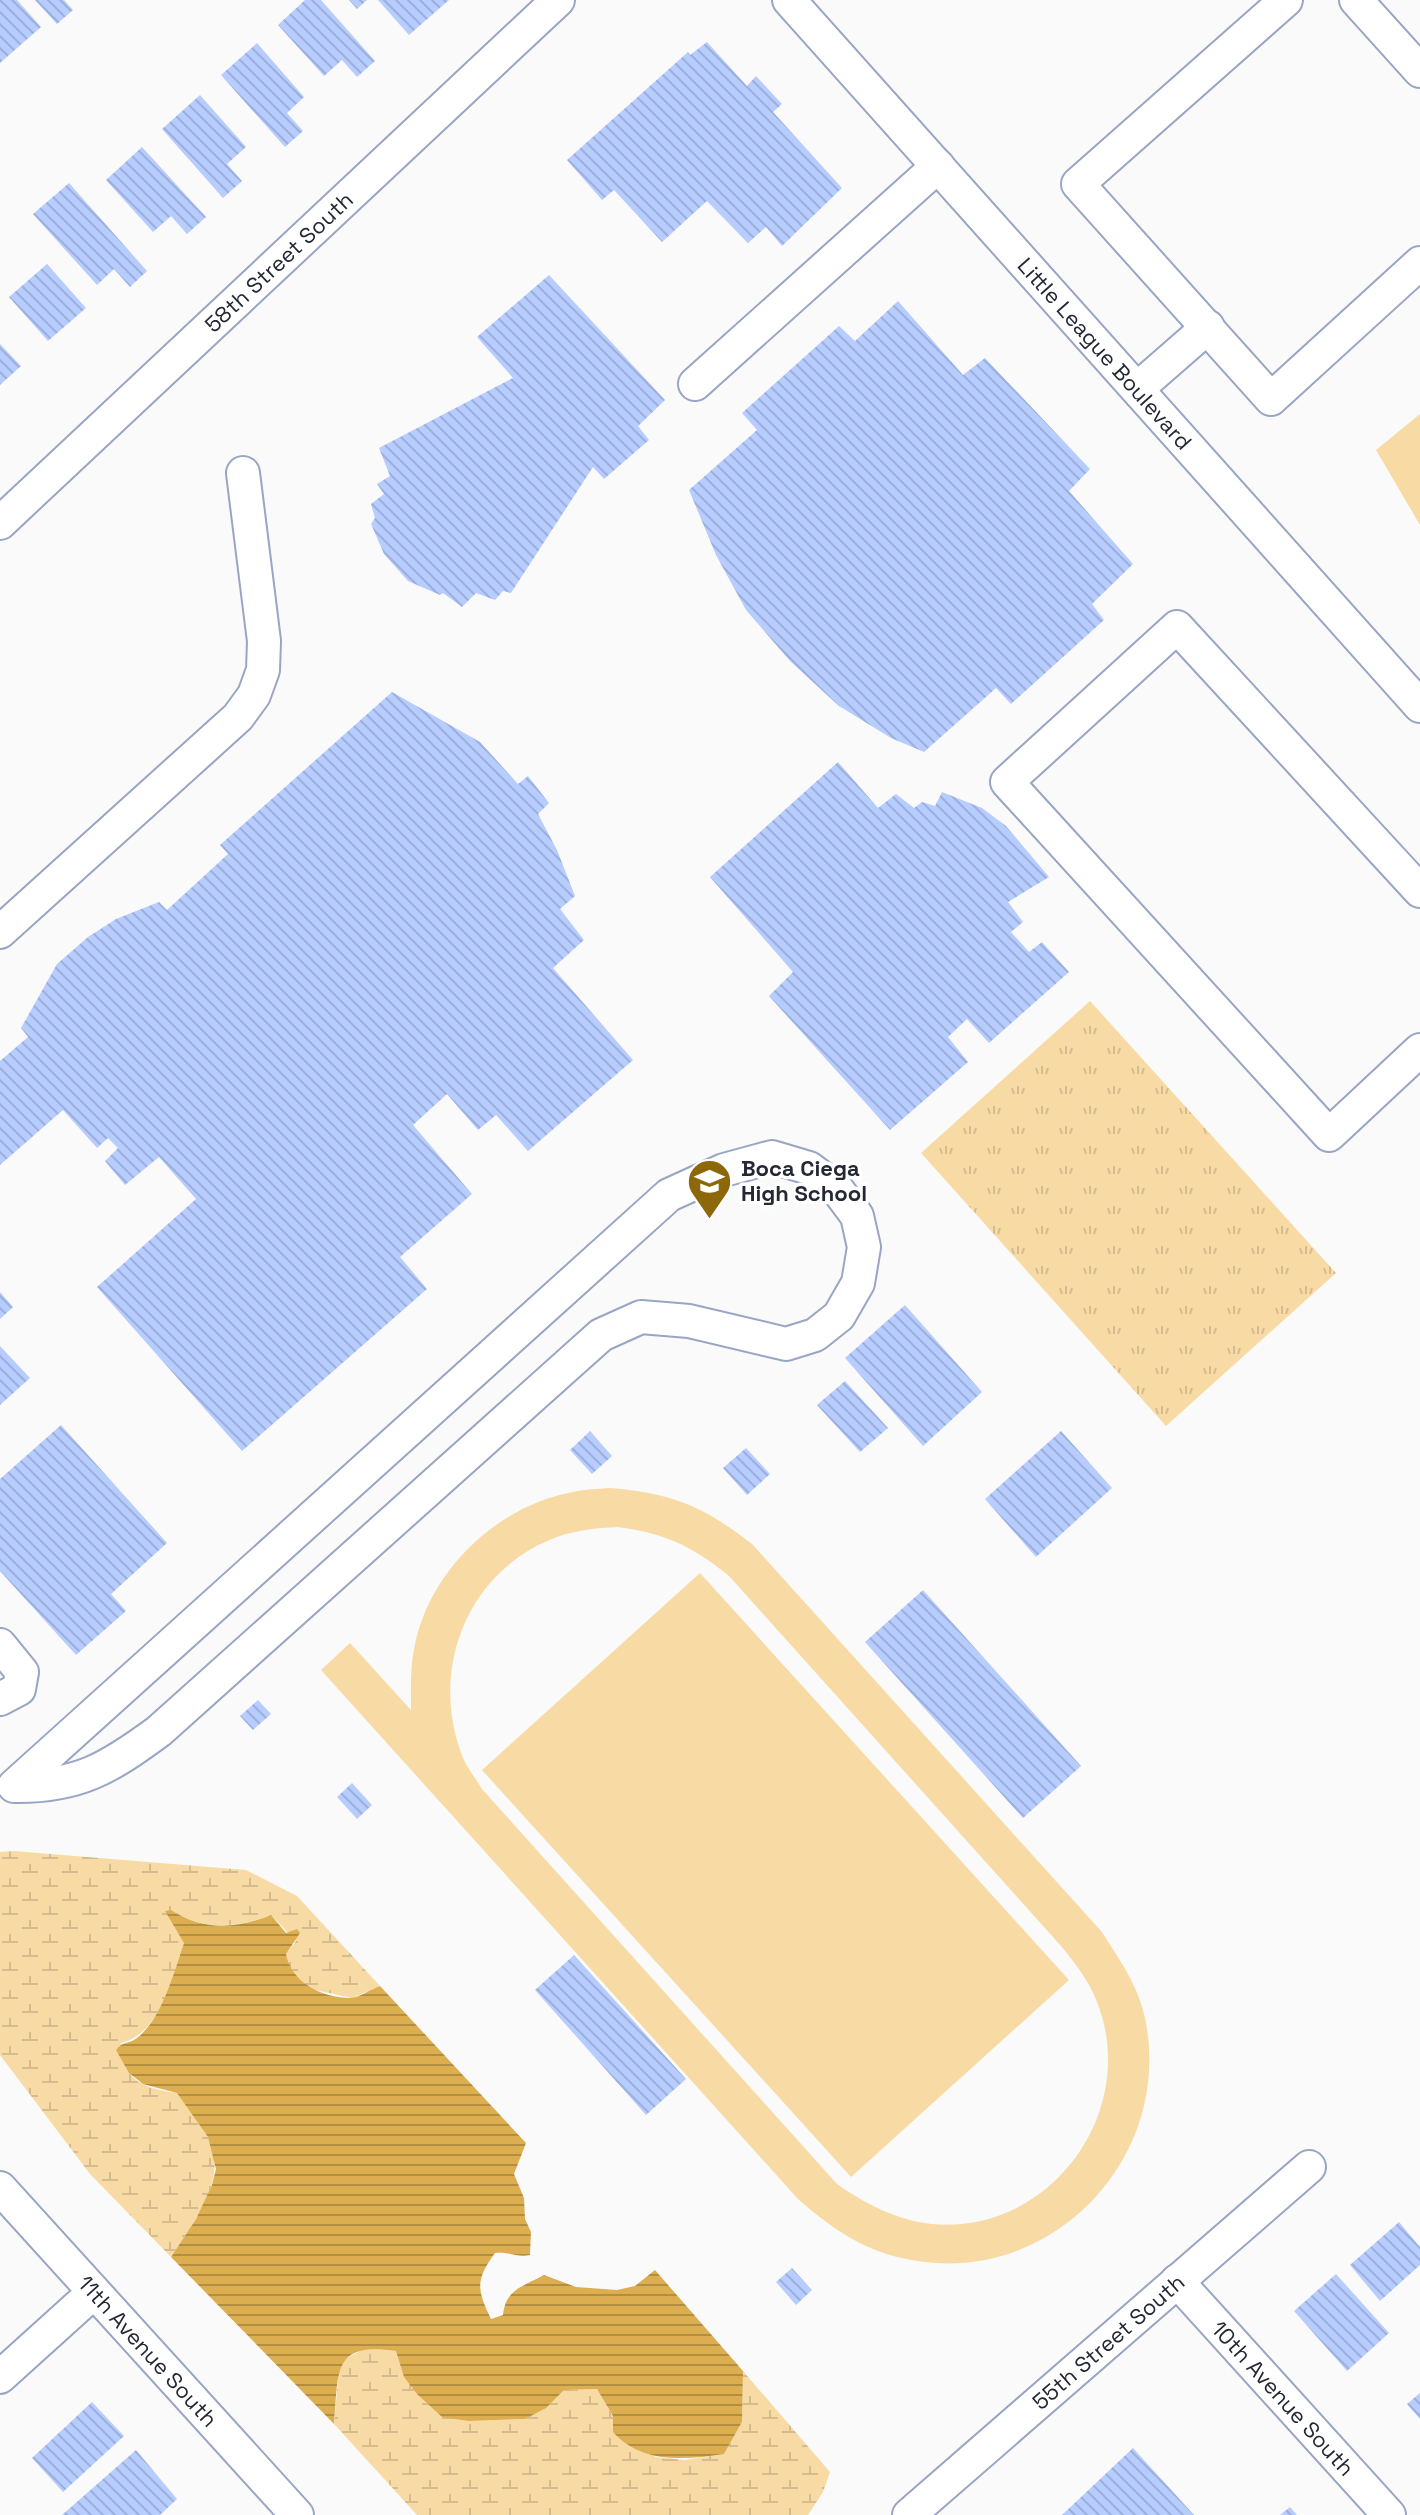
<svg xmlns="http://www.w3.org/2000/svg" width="1420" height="2515" font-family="'Space Grotesk',sans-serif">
  <defs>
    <pattern id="wetland-marsh" width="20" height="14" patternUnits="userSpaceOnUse" patternTransform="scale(2)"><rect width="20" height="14" fill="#f8dba4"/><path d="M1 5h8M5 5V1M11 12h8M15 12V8" fill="none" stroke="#d4bc8e"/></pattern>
    <pattern id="park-tufts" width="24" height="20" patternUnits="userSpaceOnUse" patternTransform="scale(2)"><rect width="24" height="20" fill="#f8dba4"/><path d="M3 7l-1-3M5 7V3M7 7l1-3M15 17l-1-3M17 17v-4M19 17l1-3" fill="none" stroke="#d4bc8e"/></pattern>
    <pattern id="water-rules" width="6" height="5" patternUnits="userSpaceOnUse" patternTransform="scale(2)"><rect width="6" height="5" fill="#dcae4f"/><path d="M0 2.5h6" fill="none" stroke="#b28e42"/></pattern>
    <pattern id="building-back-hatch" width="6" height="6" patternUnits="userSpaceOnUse" patternTransform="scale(2)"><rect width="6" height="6" fill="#b7ccff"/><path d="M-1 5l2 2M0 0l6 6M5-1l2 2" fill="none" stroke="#9dafdb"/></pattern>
  </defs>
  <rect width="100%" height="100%" fill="#fafafa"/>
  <g fill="#f8dba4" fill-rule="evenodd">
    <path d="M 1420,414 L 1420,525 L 1376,450 Z"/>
    <path d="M 610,1488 C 672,1493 703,1506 752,1544 L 1102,1932 C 1119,1959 1138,1985 1145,2018 C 1175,2161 1046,2292 902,2258 C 860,2249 829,2226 798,2199 L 321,1670 L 350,1643 L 411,1710 C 411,1690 410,1669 414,1649 C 428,1572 496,1506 573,1492 C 585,1489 598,1489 610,1488 ZM 617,1527 C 665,1533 692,1546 729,1576 L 1061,1946 C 1075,1963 1089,1981 1097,2002 C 1136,2100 1067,2213 962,2224 C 915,2229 874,2210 837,2184 L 482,1789 C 476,1779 468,1769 463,1758 C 428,1670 467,1570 557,1537 C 577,1530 597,1528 617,1527 Z"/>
    <path d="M 700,1573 L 1069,1980 L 851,2177 L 482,1770 Z"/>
  </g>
  <g fill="url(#wetland-marsh)">
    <path d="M 14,1851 L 246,1870 L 297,1896 L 380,1986 L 352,1998 L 311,1989 L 289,1969 L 286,1954 L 296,1941 L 271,1915 C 236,1928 203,1931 171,1910 L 184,1943 C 172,1978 161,2033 121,2043 C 123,2052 124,2067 130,2074 C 140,2087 162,2091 177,2093 C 187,2107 198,2121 207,2135 C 231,2177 193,2223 171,2257 L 90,2174 L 0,2055 L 0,1852 Z"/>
    <path d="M 368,2347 L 397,2351 L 404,2377 L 469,2421 L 525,2419 L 546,2407 L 564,2390 L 597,2389 L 613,2416 L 655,2457 L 685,2460 L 724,2454 L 742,2422 L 743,2371 L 830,2472 L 823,2492 L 808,2515 L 417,2515 L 334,2424 L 339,2369 L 345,2359 Z"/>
  </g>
  <path fill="url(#park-tufts)" d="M 1090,1001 L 1336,1273 L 1166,1426 L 921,1153 Z"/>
  <path fill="url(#water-rules)" d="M 171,1910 C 203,1931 236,1929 271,1915 L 286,1933 L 297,1929 L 300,1933 L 286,1954 C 291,1982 322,1998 350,1998 C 359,1998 371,1989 380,1986 L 526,2143 L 514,2174 L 524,2198 L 525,2219 L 531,2232 L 530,2255 C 517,2258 508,2251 495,2253 C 475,2280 477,2290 491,2319 L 503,2315 C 506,2289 522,2287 544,2275 L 576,2287 L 617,2290 L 635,2286 L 655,2270 L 743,2371 L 742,2422 L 724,2454 C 685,2460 642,2464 613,2432 L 613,2416 L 597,2389 L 564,2390 L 546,2408 L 525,2419 L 469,2421 L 442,2417 L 417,2394 L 404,2377 L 396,2351 C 331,2341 339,2373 334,2424 L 171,2257 L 196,2219 L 212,2185 L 216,2169 L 208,2137 L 177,2093 L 143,2084 L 129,2073 L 116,2050 C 122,2041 130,2044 137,2038 C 162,2019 174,1972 184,1943 L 165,1911 Z"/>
  <g fill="url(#building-back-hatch)">
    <path d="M 0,0 L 17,0 L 41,27 L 0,63 Z"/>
    <path d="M 35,0 L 64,0 L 73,10 L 57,24 Z"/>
    <path d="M 305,0 L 321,0 L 375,61 L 357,77 L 342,60 L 324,76 L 278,25 Z"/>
    <path d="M 349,0 L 367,0 L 357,9 Z"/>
    <path d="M 378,0 L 449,0 L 409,35 Z"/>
    <path d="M 707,42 L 747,86 L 756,76 L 782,104 L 773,112 L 842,188 L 782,246 L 766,227 L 748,243 L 707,201 L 662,242 L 614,190 L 602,200 L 567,160 L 688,52 L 690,55 Z"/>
    <path d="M 257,43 L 304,97 L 287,113 L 303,131 L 285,147 L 221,75 Z"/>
    <path d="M 200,95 L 246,147 L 227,164 L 242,181 L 223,198 L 162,129 Z"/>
    <path d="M 142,147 L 206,217 L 187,234 L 171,216 L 153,232 L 106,180 Z"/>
    <path d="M 69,183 L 147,271 L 130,287 L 114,269 L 97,285 L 33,214 Z"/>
    <path d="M 47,264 L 86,308 L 48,341 L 9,297 Z"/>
    <path d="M 549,275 L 665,400 L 638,426 L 649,440 L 604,479 L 593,467 L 511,593 L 503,591 L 495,600 L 476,593 L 462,607 L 443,593 L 440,595 L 408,581 L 384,554 L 371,524 L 375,518 L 371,504 L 384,494 L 377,484 L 390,476 L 379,448 L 513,378 L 477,337 Z"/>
    <path d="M 898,301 L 963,375 L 985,358 L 1090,469 L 1069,491 L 1133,564 L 1092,604 L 1104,620 L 1011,704 L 996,688 L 924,752 L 891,738 L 839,706 L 790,661 L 746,610 L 716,555 L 689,490 L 757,430 L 742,413 L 839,326 L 855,341 Z"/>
    <path d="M 0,344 L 21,366 L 0,385 Z"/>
    <path d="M 392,692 L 480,742 L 518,784 L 528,776 L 549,803 L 538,814 L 557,850 L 575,896 L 560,909 L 584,940 L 553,968 L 633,1060 L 528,1151 L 496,1115 L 478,1130 L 447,1094 L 413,1125 L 472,1194 L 400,1257 L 427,1289 L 242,1451 L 97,1287 L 196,1199 L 159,1157 L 125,1185 L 105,1161 L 118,1148 L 108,1138 L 97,1148 L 63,1110 L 0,1165 L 0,1061 L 28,1037 L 21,1028 L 57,964 L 88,937 L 116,919 L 159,902 L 167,910 L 228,854 L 220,845 Z"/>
    <path d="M 838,762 L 878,808 L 896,794 L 914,808 L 922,802 L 935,806 L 942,792 L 982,808 L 1006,826 L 1049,877 L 1008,902 L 1023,922 L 1011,932 L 1029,952 L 1042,942 L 1069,972 L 989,1043 L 967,1019 L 948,1037 L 968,1062 L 890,1130 L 769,996 L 793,972 L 710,877 Z"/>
    <path d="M 0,1292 L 13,1307 L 0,1319 Z"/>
    <path d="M 905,1305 L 982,1392 L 923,1446 L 845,1358 Z"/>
    <path d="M 0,1346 L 30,1378 L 0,1405 Z"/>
    <path d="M 845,1381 L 888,1428 L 860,1452 L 817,1405 Z"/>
    <path d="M 61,1425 L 167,1543 L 111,1594 L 126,1611 L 76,1655 L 0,1571 L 0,1479 Z"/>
    <path d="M 590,1431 L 612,1456 L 592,1474 L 570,1450 Z"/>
    <path d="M 1061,1431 L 1112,1488 L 1036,1557 L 985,1499 Z"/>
    <path d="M 746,1448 L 770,1474 L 747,1495 L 723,1468 Z"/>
    <path d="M 923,1590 L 1081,1766 L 1023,1818 L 865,1642 Z"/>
    <path d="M 258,1700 L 271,1714 L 253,1730 L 240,1716 Z"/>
    <path d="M 352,1783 L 372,1805 L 357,1819 L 337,1797 Z"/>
    <path d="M 574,1955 L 686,2079 L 646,2115 L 535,1990 Z"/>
    <path d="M 1399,2222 L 1420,2247 L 1420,2265 L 1380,2301 L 1350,2265 Z"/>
    <path d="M 792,2268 L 812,2290 L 796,2305 L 776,2282 Z"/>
    <path d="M 1336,2274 L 1389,2333 L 1347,2371 L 1294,2311 Z"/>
    <path d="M 1420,2393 L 1420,2419 L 1407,2404 Z"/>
    <path d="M 92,2402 L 124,2436 L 63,2492 L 32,2458 Z"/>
    <path d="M 1133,2448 L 1194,2515 L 1062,2515 Z"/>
    <path d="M 136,2450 L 177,2499 L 160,2515 L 62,2515 Z"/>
    <path d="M 1290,2507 L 1297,2515 L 1280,2515 Z"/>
  </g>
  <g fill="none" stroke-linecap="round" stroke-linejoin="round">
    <defs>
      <g id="minor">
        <path id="s1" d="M 789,0 L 1420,706"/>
        <path d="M 1286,0 L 1078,184 L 1271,399 L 1420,263"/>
        <path d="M 1356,0 L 1420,71"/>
        <path d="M 695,384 L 938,166"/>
        <path d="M 1137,389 L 1208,327"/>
        <path id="s2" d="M 0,523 L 558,0"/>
        <path d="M 1420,891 L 1177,627 L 1007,782 L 1329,1135 L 1420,1050"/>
        <path d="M 0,932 L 238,717 L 254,695 L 263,670 L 264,641 L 243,473"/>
        <path d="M 772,1157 L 809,1168 L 837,1189 L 857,1216 L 864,1247 L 858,1283 L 839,1316 L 815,1335 L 786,1344 L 689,1321 L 641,1317 L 601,1335 L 159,1731 C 109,1768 78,1787 14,1786 L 669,1195 L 724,1170 Z"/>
        <path d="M 0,1645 L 22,1672 L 19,1689 L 0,1699"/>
        <path id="s3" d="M 0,2188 L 297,2515"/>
        <path id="s4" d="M 1177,2281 L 1389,2515"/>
        <path d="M 0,2377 L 93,2293"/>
        <path id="s5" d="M 909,2515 L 1309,2167"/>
      </g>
    </defs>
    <use href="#minor" stroke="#98a5c4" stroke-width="36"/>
    <use href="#minor" stroke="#fff" stroke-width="32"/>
  </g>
  <defs>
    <symbol id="school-pin" viewBox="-11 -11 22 30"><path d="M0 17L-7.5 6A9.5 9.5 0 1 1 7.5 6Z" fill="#8d680b" stroke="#fff"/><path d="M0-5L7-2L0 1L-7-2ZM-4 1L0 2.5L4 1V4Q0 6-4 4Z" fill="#fff"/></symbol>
  </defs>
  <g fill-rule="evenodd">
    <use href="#school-pin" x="684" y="1156" width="51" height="69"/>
  </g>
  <g text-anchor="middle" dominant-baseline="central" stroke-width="7" stroke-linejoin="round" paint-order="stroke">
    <g font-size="22" fill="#232834" stroke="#fff">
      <text stroke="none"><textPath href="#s2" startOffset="382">58th Street South</textPath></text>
      <text stroke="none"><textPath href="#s1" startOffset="474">Little League Boulevard</textPath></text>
      <text stroke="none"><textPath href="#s5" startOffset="264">55th Street South</textPath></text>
      <text stroke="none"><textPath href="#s3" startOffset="220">11th Avenue South</textPath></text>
      <text stroke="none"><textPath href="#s4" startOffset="158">10th Avenue South</textPath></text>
    </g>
    <g font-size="22" font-weight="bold" fill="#232834" stroke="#fff" text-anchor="start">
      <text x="741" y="1168">Boca Ciega<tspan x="741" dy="25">High School</tspan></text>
    </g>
  </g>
</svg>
